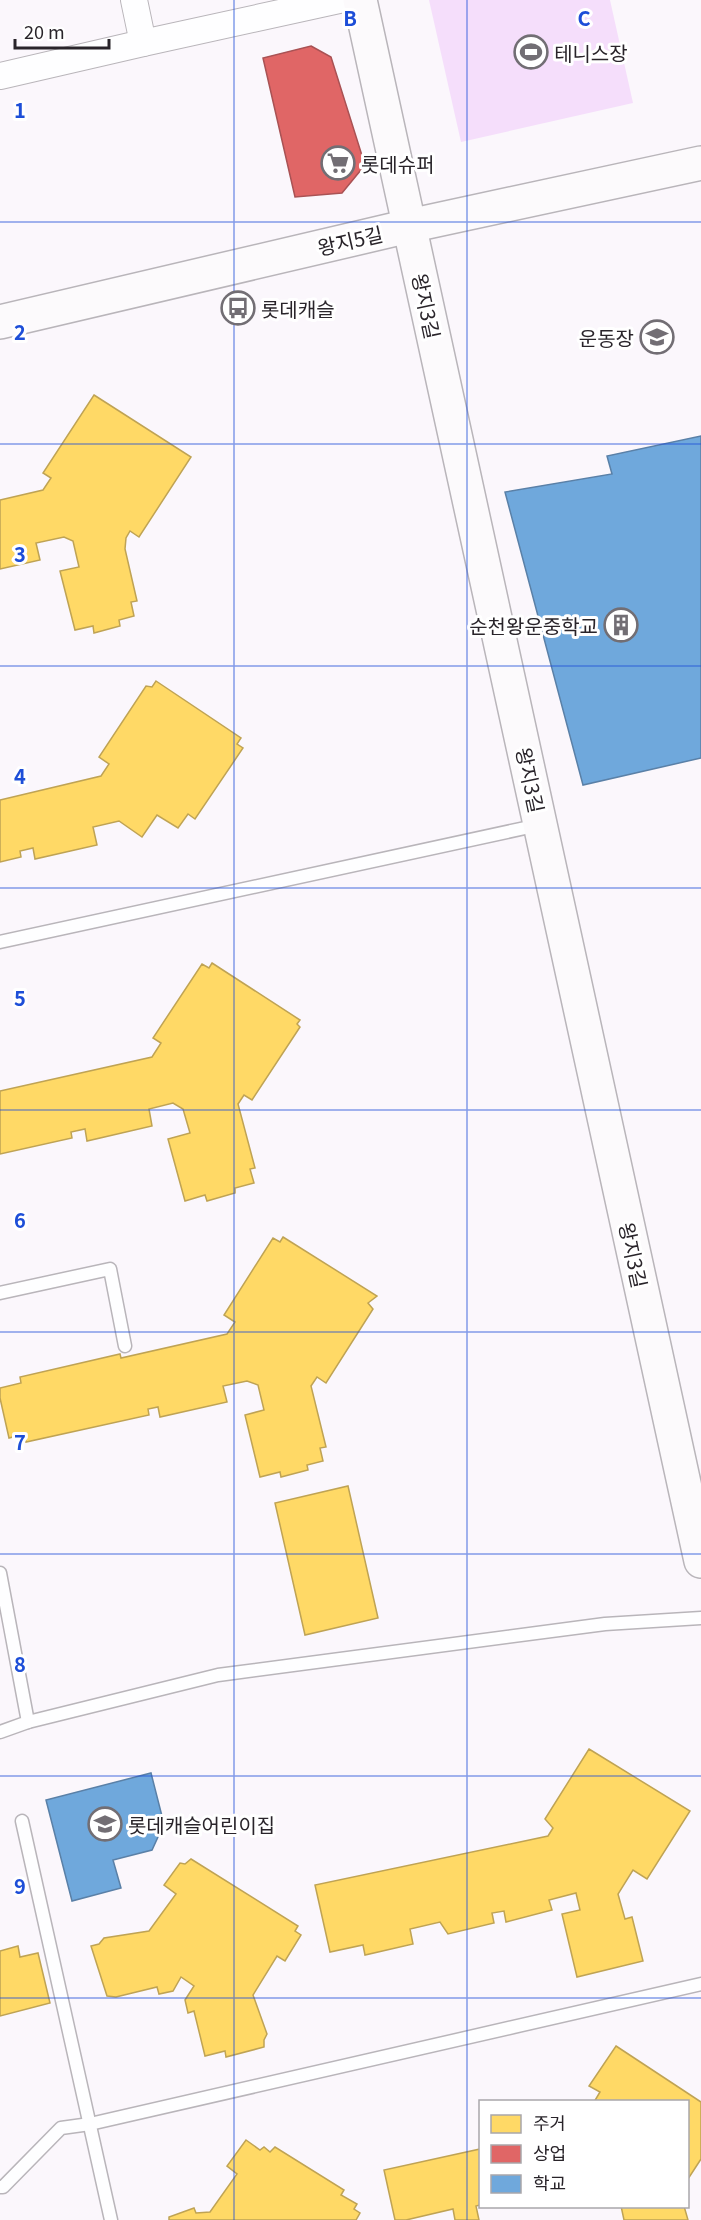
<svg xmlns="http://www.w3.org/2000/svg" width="701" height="2220" font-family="Georgia,'Noto Sans KR',serif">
  <rect width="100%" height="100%" fill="#fbf7fc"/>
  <path fill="#f5defb" d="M 429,0 L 610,0 L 633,103 L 461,142 Z"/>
  <g fill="#ffd966" stroke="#bfa354" stroke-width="1.5">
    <path d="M 94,395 L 191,457 L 139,537 L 130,531 L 126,538 L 125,549 L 137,601 L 131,602 L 134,616 L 119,620 L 120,626 L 94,633 L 93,626 L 75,630 L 60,571 L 79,567 L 73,541 L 64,537 L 36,543 L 40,560 L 0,569 L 0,500 L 43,490 L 51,478 L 43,473 Z"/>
    <path d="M 156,681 L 241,738 L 237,744 L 243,748 L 195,819 L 188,814 L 178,828 L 157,815 L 142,837 L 119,821 L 93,827 L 97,845 L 35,859 L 33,848 L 20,851 L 21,857 L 0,862 L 0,800 L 101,776 L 109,764 L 99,757 L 146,686 L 152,687 Z"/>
    <path d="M 212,963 L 300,1020 L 297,1024 L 300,1027 L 252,1100 L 244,1095 L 238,1104 L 255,1168 L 250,1169 L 254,1183 L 235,1188 L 235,1193 L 207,1201 L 205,1195 L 185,1201 L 168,1139 L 190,1133 L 183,1109 L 173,1103 L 149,1109 L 152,1126 L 87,1141 L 85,1129 L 71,1132 L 72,1138 L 0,1154 L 0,1091 L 152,1057 L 161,1043 L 153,1038 L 202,964 L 209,968 Z"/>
    <path d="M 283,1237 L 377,1296 L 368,1303 L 373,1309 L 326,1383 L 317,1377 L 311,1386 L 326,1447 L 320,1448 L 323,1461 L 307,1465 L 308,1470 L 281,1477 L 280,1472 L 260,1477 L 245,1415 L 264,1410 L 258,1385 L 247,1381 L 223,1386 L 227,1402 L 160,1417 L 158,1407 L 148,1409 L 149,1415 L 26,1442 L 24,1434 L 9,1438 L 0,1398 L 0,1388 L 21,1383 L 20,1377 L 120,1354 L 121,1358 L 227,1334 L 235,1322 L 224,1315 L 273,1238 L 280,1242 Z"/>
    <path d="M 348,1486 L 378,1618 L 305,1635 L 275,1503 Z"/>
    <path d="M 589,1749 L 690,1811 L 647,1879 L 633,1870 L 618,1894 L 625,1919 L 632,1917 L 643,1961 L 577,1977 L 562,1914 L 580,1910 L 576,1893 L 549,1900 L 552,1910 L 506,1922 L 504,1911 L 492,1913 L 494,1923 L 448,1934 L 440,1922 L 410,1929 L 413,1944 L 365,1955 L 363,1945 L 330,1952 L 315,1885 L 548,1836 L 553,1828 L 545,1819 Z"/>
    <path d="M 191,1859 L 298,1926 L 295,1931 L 301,1935 L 285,1961 L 277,1956 L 253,1995 L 267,2034 L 264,2040 L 264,2047 L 226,2057 L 225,2051 L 205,2056 L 194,2011 L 188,2013 L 185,2000 L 194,1986 L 181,1977 L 173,1991 L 159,1994 L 157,1987 L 116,1997 L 107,1996 L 91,1946 L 99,1944 L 104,1938 L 149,1931 L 176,1894 L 164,1885 L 180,1863 L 185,1864 Z"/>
    <path d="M 18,1946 L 20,1957 L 38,1953 L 50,2003 L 0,2016 L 0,1951 Z"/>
    <path d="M 616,2046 L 701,2102 L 701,2159 L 688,2179 L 688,2102 L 594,2102 L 600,2092 L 589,2086 Z"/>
    <path d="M 246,2140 L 260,2150 L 264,2147 L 270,2152 L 275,2147 L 344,2190 L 341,2195 L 357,2204 L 354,2209 L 360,2213 L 356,2220 L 169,2220 L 169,2217 L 194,2208 L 196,2213 L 210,2212 L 237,2174 L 227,2166 Z"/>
    <path d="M 480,2149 L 480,2205 L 476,2206 L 479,2220 L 455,2220 L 453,2209 L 406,2220 L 395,2220 L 384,2170 Z"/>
    <path d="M 621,2206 L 684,2206 L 688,2220 L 624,2220 Z"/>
  </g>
  <path fill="#e06666" stroke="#a95254" stroke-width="1.5" d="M 311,46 L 331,57 L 365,165 L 342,193 L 295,197 L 263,58 Z"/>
  <g fill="#6fa8dc" stroke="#5a80a7" stroke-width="1.5">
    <path d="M 701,436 L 701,758 L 583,785 L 505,492 L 612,474 L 607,456 Z"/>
    <path d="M 151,1773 L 164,1824 L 152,1850 L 113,1860 L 121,1888 L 72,1901 L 46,1800 Z"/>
  </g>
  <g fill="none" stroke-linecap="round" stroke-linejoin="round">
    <defs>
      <g id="lane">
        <path d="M 0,942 L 539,825"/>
        <path d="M 0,1293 L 110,1269 L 125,1346"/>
        <path d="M 0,1573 L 28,1722 L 0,1732"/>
        <path d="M 28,1722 L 218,1675 L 605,1624 L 701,1618"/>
        <path d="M 22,1821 L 111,2220"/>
        <path d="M 0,2187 L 3,2187 L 61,2128 L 90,2124 L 701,1984"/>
      </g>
      <g id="street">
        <path d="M 134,0 L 143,43 L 339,0"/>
        <path d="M 0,76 L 143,43"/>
      </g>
      <g id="secondary">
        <path d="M 360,0 L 701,1561"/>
        <path d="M 0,322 L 409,226 L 701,163"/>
      </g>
    </defs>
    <use href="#lane" stroke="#b9b5ba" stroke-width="15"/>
    <use href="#street" stroke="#b9b5ba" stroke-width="28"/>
    <use href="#secondary" stroke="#b9b5ba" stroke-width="36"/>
    <use href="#lane" stroke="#fefeff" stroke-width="12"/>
    <use href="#street" stroke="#fefeff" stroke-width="26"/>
    <use href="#secondary" stroke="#fcfafc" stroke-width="33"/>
  </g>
  <path fill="none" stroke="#1d4ed8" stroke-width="1.5" stroke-opacity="0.55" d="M 234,0 L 234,2220M 467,0 L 467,2220M 0,222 L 701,222M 0,444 L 701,444M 0,666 L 701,666M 0,888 L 701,888M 0,1110 L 701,1110M 0,1332 L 701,1332M 0,1554 L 701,1554M 0,1776 L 701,1776M 0,1998 L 701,1998"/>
  <defs>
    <symbol id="stadium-ring" viewBox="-11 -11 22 22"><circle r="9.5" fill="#fff" stroke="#726e74" stroke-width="1.5"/><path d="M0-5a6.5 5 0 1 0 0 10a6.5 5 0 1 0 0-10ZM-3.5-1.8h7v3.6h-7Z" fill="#726e74"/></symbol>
    <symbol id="supermarket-ring" viewBox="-11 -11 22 22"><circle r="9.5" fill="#fff" stroke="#726e74" stroke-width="1.5"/><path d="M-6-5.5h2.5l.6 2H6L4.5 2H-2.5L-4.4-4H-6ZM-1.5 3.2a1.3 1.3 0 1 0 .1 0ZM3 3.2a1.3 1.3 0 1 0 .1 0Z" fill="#726e74"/></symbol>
    <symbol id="bus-ring" viewBox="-11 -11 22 22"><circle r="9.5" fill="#fff" stroke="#726e74" stroke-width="1.5"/><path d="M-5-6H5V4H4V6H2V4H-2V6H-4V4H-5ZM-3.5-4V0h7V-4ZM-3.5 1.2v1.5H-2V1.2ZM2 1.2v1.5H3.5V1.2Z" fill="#726e74"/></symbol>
    <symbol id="school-ring" viewBox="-11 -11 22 22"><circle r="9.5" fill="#fff" stroke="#726e74" stroke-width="1.5"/><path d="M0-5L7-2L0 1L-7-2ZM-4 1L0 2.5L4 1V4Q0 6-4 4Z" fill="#726e74"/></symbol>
    <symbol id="building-ring" viewBox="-11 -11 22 22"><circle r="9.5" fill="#fff" stroke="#726e74" stroke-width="1.5"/><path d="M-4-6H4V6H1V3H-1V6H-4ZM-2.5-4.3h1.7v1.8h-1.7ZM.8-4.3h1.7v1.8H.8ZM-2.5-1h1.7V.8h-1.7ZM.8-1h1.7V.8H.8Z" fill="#726e74"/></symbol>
  </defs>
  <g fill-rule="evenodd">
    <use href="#stadium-ring" x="512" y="33" width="38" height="38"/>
    <use href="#supermarket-ring" x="319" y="144" width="38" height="38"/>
    <use href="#bus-ring" x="219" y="289" width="38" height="38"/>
    <use href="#school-ring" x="638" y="318" width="38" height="38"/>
    <use href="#building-ring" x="602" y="606" width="38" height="38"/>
    <use href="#school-ring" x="86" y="1805" width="38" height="38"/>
  </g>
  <g text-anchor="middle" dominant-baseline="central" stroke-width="6" stroke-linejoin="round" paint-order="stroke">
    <g font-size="20" fill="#29242a" stroke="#fff" text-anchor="start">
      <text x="554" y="52">테니스장</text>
      <text x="361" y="163">롯데슈퍼</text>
      <text x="261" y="308">롯데캐슬</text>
      <text x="634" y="337" text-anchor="end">운동장</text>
      <text x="598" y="625" text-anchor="end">순천왕운중학교</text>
      <text x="128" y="1824">롯데캐슬어린이집</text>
    </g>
    <g font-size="20" fill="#29242a" stroke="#fff">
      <text transform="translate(350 240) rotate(-13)">왕지5길</text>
      <text transform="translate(427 306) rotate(78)">왕지3길</text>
      <text transform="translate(531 780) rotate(78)">왕지3길</text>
      <text transform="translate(634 1255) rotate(78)">왕지3길</text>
    </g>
  </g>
  <g font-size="20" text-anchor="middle" font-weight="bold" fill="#1d4ed8" stroke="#fff" stroke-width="6" stroke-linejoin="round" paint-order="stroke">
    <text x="350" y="26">B</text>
    <text x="584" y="26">C</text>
    <text x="20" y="118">1</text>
    <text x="20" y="340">2</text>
    <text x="20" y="562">3</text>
    <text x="20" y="784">4</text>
    <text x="20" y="1006">5</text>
    <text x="20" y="1228">6</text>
    <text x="20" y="1450">7</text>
    <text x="20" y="1672">8</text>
    <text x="20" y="1894">9</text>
  </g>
  <rect x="479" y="2100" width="210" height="108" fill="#ffffff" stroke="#a9a7aa" stroke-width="1.5"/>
  <rect x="491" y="2115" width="30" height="18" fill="#ffd966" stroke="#a9a7aa" stroke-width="1.5"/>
  <text x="533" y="2130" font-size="18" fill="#29242a">주거</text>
  <rect x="491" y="2145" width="30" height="18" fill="#e06666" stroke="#a9a7aa" stroke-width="1.5"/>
  <text x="533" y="2160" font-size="18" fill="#29242a">상업</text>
  <rect x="491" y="2175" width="30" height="18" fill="#6fa8dc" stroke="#a9a7aa" stroke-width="1.5"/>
  <text x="533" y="2190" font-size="18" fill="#29242a">학교</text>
  <path d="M15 39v9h94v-9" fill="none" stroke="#29242a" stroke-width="3"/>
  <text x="24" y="39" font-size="18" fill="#29242a" stroke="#ffffff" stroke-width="4.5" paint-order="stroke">20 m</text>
</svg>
